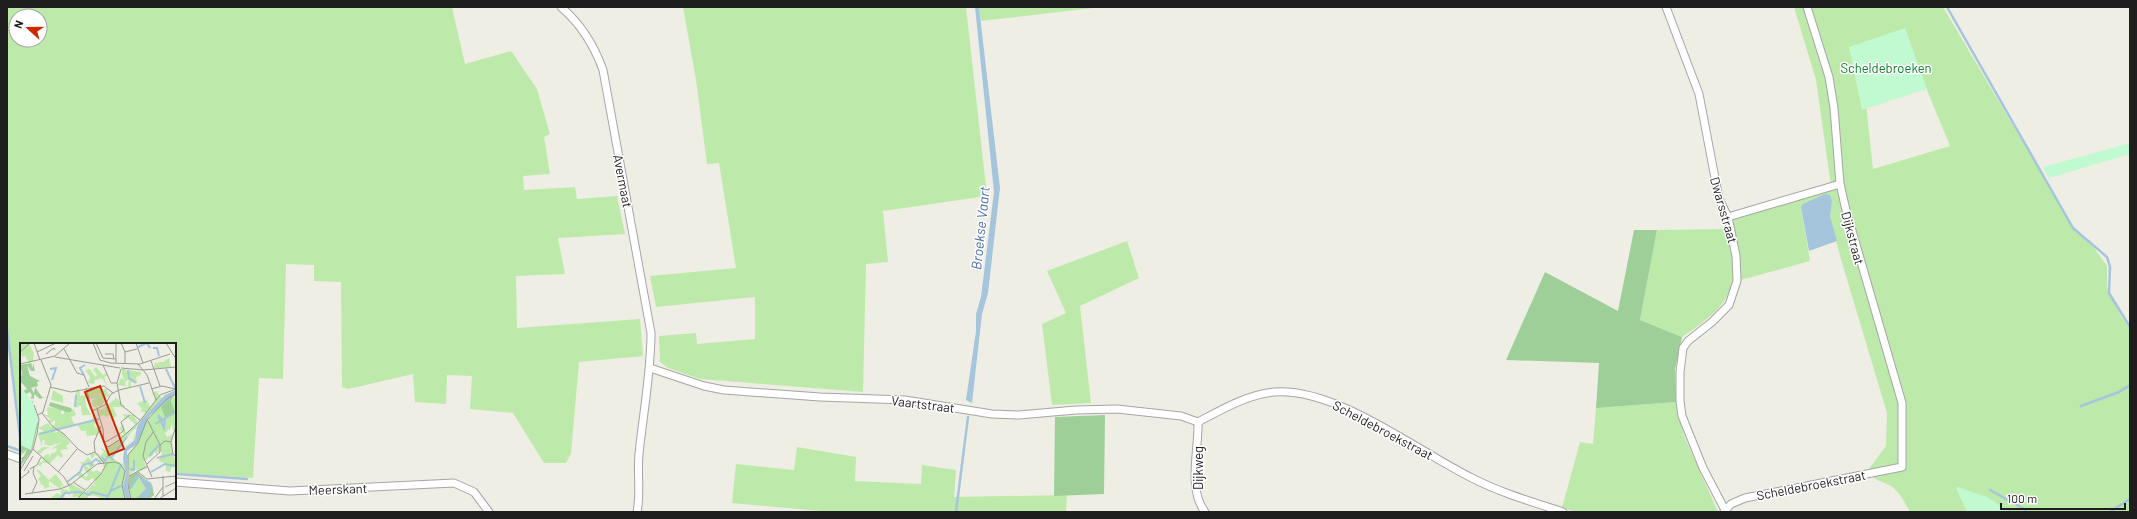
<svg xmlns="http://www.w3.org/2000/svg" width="2137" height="519" font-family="Barlow,sans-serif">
  <rect width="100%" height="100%" fill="#efeee4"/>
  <g fill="#bdeaaa" fill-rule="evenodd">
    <path d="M 7,7 L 452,7 L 465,64 L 511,51 L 537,89 L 550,134 L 544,137 L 550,174 L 523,176 L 524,190 L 575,187 L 577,199 L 617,196 L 625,234 L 558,238 L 565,274 L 516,276 L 517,328 L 640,319 L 643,356 L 579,362 L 571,453 L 566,463 L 544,463 L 513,413 L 470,409 L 472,376 L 447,375 L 446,404 L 415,402 L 413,374 L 348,389 L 342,387 L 341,282 L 314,281 L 314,265 L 286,264 L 283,379 L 259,378 L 253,478 L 175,473 L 175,344 L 21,344 L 21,452 L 20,451 L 20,437 L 7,329 ZM 16,16 L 40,16 L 40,40 L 16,40 Z"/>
    <path d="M 683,7 L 966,7 L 987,196 L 883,211 L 888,262 L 866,264 L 863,392 L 700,379 L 668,368 L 660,362 L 659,336 L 696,333 L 697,344 L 755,339 L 755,297 L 656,307 L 650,276 L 736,268 L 719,163 L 707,164 L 696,80 Z"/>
    <path d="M 979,7 L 1101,7 L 981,21 Z"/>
    <path d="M 1794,7 L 1943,7 L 2076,232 L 2092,245 L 2107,266 L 2107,288 L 2121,316 L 2130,329 L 2130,512 L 1910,512 C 1905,503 1900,492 1891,486 C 1882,481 1875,481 1869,473 L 1869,469 L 1886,446 L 1887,413 L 1840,256 L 1830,216 L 1832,202 L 1801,207 L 1810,261 L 1737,281 L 1728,217 L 1831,186 L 1816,80 ZM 1902,29 L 1950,146 L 1873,169 L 1866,104 Z"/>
    <path d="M 1726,229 C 1745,288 1729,305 1682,337 L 1640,320 L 1657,230 Z"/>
    <path d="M 1127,241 L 1139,278 L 1080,306 L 1091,403 L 1052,405 L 1042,324 L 1066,313 L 1047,271 Z"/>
    <path d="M 1676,402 L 1684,436 L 1718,512 L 1577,512 L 1562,508 L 1580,442 L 1593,444 L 1596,408 Z"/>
    <path d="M 797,447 L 856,457 L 855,481 L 921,484 L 922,465 L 956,470 L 954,497 L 1067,495 L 1066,512 L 832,512 L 732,503 L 736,464 L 794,470 Z"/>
  </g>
  <g fill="#9ecf99">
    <path d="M 1634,230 L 1657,230 L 1640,320 L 1682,337 L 1675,369 L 1676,402 L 1596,408 L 1599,363 L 1506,360 L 1545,272 L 1618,311 Z"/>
    <path d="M 1105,415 L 1104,494 L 1054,496 L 1055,417 Z"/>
  </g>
  <g fill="#c1f9d1">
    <path d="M 1905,28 L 1927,89 L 1862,110 L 1849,47 Z"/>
    <path d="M 2130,143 L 2130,154 L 2049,178 L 2043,167 Z"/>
    <path d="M 1958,487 L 1987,497 L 2010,512 L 1967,512 L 1956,488 Z"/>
  </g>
  <g fill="#a5c5dd">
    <path d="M 975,7 L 979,7 L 1000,188 L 988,293 L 982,314 L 972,403 L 966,400 L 976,331 L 976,314 L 981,297 L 994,192 Z"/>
    <path d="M 1825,194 L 1830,195 L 1832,202 L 1830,216 L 1837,241 L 1809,251 L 1801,207 L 1803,204 Z"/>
  </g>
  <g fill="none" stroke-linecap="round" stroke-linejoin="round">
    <g stroke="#a5c5dd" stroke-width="2.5">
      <path d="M 1947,7 L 2073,228 L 2107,257 L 2110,267 L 2109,293 L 2130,327"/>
      <path d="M 7,330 L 20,437 L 20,451"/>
      <path d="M 2081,406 L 2119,392 L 2130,385"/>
      <path d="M 7,446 L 21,451"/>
      <path d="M 177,474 L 247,479"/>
      <path d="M 1990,490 L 2026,510"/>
      <path d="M 956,512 L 968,417"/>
      <path d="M 2110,512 L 2130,499"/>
    </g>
    <defs>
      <g id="street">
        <path d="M 561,7 C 581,24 594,45 603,70 L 651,333 C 651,373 643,414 639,454 C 637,473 641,493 637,512"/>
        <path d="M 1666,7 L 1699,94 L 1719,199 L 1728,217 L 1736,256 L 1737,281 L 1729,305 L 1712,322 L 1688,341 L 1683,348 L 1680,372 L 1680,401 L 1682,416 L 1703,468 L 1725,510"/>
        <path d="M 1728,217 L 1840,184"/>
        <path d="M 650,368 L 704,386 L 724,390 L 820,397 L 905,400 L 992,414 L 1019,415 L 1076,410 L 1117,409 L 1181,416 L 1198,422"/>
        <path d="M 1198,422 C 1223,409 1246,395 1274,392 C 1336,387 1417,451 1472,478 C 1501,493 1533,502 1563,512"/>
        <path d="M 1198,422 C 1199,450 1187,488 1205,512"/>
        <path d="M 7,454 L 21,459"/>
        <path d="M 175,482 L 290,491 L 454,483 L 474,492 L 489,512"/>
        <path d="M 1724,512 L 1731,504 L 1745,498 L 1902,467 L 1902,403 L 1846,210 L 1840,184 L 1834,108 L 1829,77 L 1807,7"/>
      </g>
    </defs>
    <use href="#street" stroke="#a5a5a5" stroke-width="9"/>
    <use href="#street" stroke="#fff" stroke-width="7"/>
  </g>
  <g text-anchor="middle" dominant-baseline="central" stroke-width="3" stroke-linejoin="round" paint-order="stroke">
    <g font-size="13" fill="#0b7e2b" stroke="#fff">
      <text x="1886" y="68">Scheldebroeken</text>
    </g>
    <g font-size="13" fill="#1e1e1e" stroke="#fff">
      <text transform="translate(623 181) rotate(79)">Avermaat</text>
      <text transform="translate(1724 210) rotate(74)">Dwarsstraat</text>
      <text transform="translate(1853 238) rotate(75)">Dijkstraat</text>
      <text transform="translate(923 404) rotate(7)">Vaartstraat</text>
      <text transform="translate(1383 430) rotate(28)">Scheldebroekstraat</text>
      <text transform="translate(1198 468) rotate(-90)">Dijkweg</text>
      <text transform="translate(1811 485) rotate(-11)">Scheldebroekstraat</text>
      <text transform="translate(338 489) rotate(-2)">Meerskant</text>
    </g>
    <g font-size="14" font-style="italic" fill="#4a69ae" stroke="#fff">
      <text transform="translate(980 228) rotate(-84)">Broekse Vaart</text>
    </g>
  </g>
  <g transform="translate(20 343)">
    <rect width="156" height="156" fill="#efeee4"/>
    <path d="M 0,0 L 9,1 L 14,10 L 13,18 L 9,20 L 5,13 L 2,14 ZM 149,15 L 151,24 L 134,26 L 135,19 L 139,21 L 138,19 L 143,19 ZM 76,24 L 83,32 L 86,30 L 87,33 L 84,34 L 88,44 L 82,35 L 75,37 L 74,41 L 68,40 L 70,34 L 65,27 L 70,26 L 75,34 L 77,32 L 73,27 ZM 102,26 L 106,26 L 107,31 L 107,27 L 121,29 L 121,32 L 116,34 L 117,40 L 111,39 L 111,45 L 108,43 L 109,37 L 105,38 L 106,43 L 98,42 L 101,35 L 105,37 L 102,32 ZM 79,43 L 83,47 L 86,45 L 89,54 L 85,53 L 86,56 L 81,64 L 76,62 L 79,69 L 78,66 L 83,66 L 96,55 L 106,64 L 93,64 L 97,73 L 92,76 L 90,72 L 85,74 L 84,72 L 78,73 L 76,64 L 73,64 L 72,58 L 76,55 L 69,56 L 67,49 L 72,46 L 70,44 ZM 59,46 L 60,53 L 65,52 L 66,63 L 71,72 L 62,72 L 61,62 L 56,65 L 55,59 L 61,58 L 55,58 L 56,47 ZM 33,47 L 43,53 L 43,60 L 31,57 ZM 136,48 L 142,55 L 116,83 L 115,97 L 106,103 L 104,110 L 106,131 L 103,143 L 106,156 L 78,156 L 80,154 L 69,152 L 67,156 L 58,156 L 58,153 L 54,155 L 52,153 L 56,149 L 50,149 L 48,139 L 66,149 L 72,142 L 78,143 L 73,141 L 76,138 L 72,135 L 68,138 L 56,132 L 60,129 L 66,134 L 68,132 L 63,124 L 65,122 L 70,126 L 67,119 L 63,122 L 60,119 L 64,119 L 68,114 L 75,122 L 70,125 L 73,129 L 77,127 L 82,131 L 84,126 L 82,118 L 78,118 L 80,116 L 76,111 L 72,116 L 70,111 L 78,110 L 80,113 L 84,109 L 80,104 L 85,107 L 95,99 L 89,95 L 95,99 L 101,95 L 99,92 L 105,92 L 99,86 L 103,81 L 106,90 L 116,82 L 107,74 L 105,76 L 103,71 L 112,72 L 116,67 L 113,71 L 118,80 L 126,70 L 120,68 L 122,66 L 117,60 L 127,57 L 130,64 L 136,56 L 132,50 ZM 114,86 L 116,86 L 113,98 L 104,106 L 103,121 L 91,115 ZM 156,51 L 153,53 L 156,58 L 156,83 L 153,88 L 152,80 L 150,86 L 145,90 L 147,94 L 153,91 L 151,102 L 156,123 L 152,124 L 150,129 L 146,128 L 146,121 L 139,118 L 142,109 L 139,108 L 136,111 L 134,108 L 133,112 L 124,118 L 126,125 L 118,129 L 115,126 L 109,133 L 107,112 L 117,101 L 124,80 L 147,55 ZM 153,54 L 151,57 L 155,69 L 145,73 L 141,64 ZM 27,64 L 41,66 L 41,71 L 44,71 L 44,67 L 50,69 L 54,67 L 56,72 L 51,74 L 55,82 L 34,87 L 35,90 L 38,88 L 44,91 L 50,100 L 46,103 L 48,106 L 40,107 L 43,113 L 41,115 L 38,112 L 29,121 L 23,119 L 20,124 L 18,121 L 24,117 L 22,116 L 25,112 L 24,107 L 20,111 L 17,109 L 22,104 L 18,91 L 24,88 L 18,85 L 28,80 L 31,84 L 35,81 L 35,77 L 31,80 L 28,77 L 31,76 L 24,72 L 28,72 ZM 25,97 L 24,101 L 30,103 L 42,99 L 31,106 L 36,105 L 37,108 L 31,111 L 30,115 L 29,111 L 31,111 L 25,112 L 24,107 L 30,104 L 22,104 L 22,98 ZM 73,70 L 77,80 L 74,82 L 76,85 L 79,84 L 79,88 L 77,92 L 67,93 L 66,88 L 61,88 L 58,82 L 72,78 ZM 16,127 L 19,127 L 29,137 L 36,131 L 45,144 L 42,142 L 40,146 L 29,138 L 29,143 L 36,145 L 28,144 L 23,147 L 25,145 L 22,141 L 18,143 L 21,140 L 18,136 L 21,133 ZM 118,134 L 126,147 L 117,156 L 110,156 L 108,147 L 114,142 ZM 41,146 L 48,147 L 51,154 L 46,149 L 43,153 L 47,156 L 30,156 L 37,150 L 41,152 Z" fill="#bdeaaa" fill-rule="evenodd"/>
    <path d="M 13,19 L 15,28 L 11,28 L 7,22 L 10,33 L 20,38 L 17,39 L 18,43 L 11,45 L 14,50 L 15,44 L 22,54 L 25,54 L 20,56 L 14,51 L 14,56 L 10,55 L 12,53 L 10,49 L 6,51 L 11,59 L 15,58 L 12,60 L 18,81 L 12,107 L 0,124 L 2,116 L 0,116 L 4,113 L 7,106 L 1,113 L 5,105 L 0,113 L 0,42 L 3,48 L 7,46 L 0,38 L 2,30 L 0,22 L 11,20 L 13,25 ZM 153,53 L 151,58 L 155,69 L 145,74 L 141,64 ZM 30,59 L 51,65 L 52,67 L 55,66 L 50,69 L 47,69 L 29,63 ZM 117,129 L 132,142 L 134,152 L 129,156 L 117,156 L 126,146 L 119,134 L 111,146 L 108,146 L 109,133 Z" fill="#9ecf99"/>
    <path d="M 0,42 L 13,61 L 18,75 L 11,107 L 0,102 Z" fill="#c1f9d1"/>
    <path d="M 156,47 L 156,51 L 129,73 L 117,101 L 107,108 L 107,141 L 110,156 L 106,156 L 103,144 L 106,131 L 103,114 L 105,105 L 115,97 L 117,83 L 124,74 L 145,52 Z" fill="#a5c5dd"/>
    <path fill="none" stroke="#a5c5dd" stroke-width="2" d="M 118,4 L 127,0 L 130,5M 133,5 L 137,5 L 139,13M 30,26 L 36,25 L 32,37M 146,26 L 155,45M 108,27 L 109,35 L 116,40M 64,32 L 60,25 L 65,22M 120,43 L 125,60M 55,64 L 56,52M 143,78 L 138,72 L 144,85 L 145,74M 135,81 L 156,69M 19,91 L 79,76M 129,113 L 139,102M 82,114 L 85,118 L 88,113 L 94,117M 91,115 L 107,94M 137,115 L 153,111M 72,123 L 71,120 L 76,116 L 81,120M 110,126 L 114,127 L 114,117M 131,129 L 145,121 L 156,123M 118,132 L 129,145 L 127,151 L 122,153M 124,137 L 130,140 L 132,145 L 126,156M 47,139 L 60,129 L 63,122 L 70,120M 110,145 L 116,134 L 119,133 L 127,146 L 117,156M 90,148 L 101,143M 64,150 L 69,152 L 72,149 L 87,153M 40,156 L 45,150 L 62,149M 87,156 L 101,122M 123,156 L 131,146"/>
    <path fill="none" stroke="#9b9b95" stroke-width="1" d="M 14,0 L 20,17M 73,0 L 80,17 L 90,20M 76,0 L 83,15 L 96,16M 96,0 L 96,20M 101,0 L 105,9 L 105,20M 116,0 L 123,20M 146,0 L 156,16M 44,6 L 57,30 L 64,32 L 69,44M 0,9 L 10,0M 17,9 L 36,0M 105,9 L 117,6M 26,11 L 34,5 L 35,7M 85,11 L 93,11 L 94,16M 35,13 L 50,0M 35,14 L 100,25M 131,18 L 140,43M 90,20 L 120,21 L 150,11M 0,21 L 35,13M 118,21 L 127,32 L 136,57M 83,22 L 91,40 L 97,40M 101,25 L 124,27 L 156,24M 101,26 L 97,40 L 101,62 L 120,77M 30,44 L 51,49 L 84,43 L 93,50M 66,45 L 72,68 L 85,62 L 91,51 L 99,47 L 129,40M 131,46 L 142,43 L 155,46M 77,66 L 83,86 L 84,100 L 101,90 L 104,87 L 101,79 L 110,72M 22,70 L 33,84 L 44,91 L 58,106 L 67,112 L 75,109M 18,72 L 23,69 L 31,42 L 21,17M 156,83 L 151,99 L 153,111 L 156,114M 84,100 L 88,104 L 99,97 L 119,79 L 140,52 L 156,46M 140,102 L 145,98 L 151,99M 13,106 L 44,134 L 49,143M 75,109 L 74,99 L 81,83M 75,109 L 84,120M 127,121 L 140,109 L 140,102 L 128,78M 10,126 L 17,122 L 21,114M 0,127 L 13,106 L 17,91 L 19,76 L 14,62M 4,128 L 13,113M 38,129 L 57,106M 118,129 L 127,136 L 156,133M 109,133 L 128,123M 143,133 L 143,153M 132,134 L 123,113 L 126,99 L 134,88M 0,136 L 9,129 L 8,127M 53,139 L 65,147M 145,144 L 156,139 L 155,133M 12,150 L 17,139 L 13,130 L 14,124M 5,151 L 40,146 L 50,142 L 77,121 L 95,119 L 100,121 L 105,128 L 102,142 L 105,156M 57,156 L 81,131 L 87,120M 111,156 L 108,142 L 108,112 L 118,100 L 127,77 L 147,56 L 156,51M 134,156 L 143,144M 139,156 L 156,145"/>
    <path fill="#cd2800" fill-opacity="0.15" stroke="#cd2800" stroke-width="2" d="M 80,43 L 104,106 L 89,112 L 65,49 Z"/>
    <rect width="156" height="156" fill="none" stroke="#1e1e1e" stroke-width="2"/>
  </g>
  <rect width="2137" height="519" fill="none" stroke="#1e1e1e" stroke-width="16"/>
  <g transform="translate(28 28) rotate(291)"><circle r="19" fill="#ffffff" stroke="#a5a5a5"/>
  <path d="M0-3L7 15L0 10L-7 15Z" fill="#cd2800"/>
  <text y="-6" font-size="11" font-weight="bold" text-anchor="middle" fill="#1e1e1e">N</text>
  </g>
  <path d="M2001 503v6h124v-6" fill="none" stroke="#1e1e1e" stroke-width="2"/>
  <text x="2007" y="503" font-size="12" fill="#1e1e1e" stroke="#ffffff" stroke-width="3" paint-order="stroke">100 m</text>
</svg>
